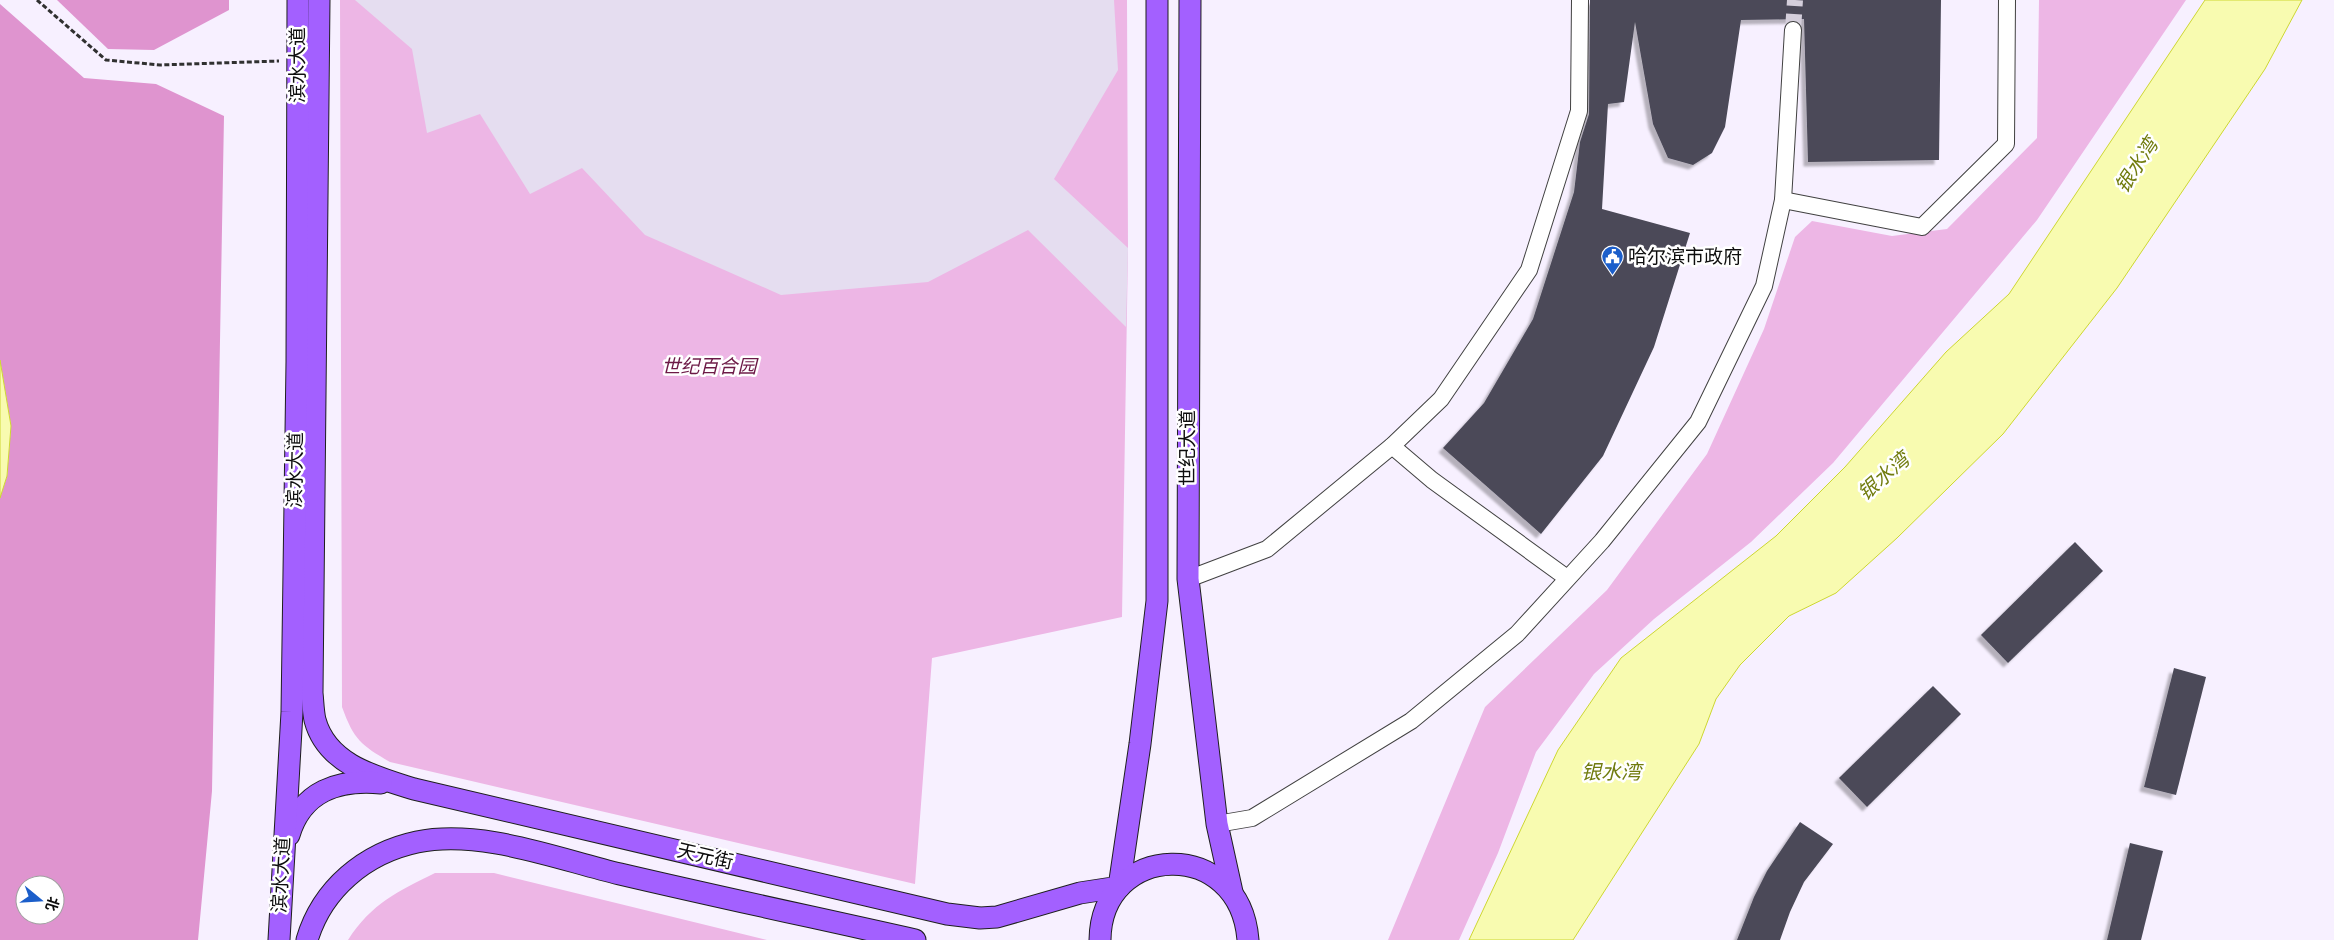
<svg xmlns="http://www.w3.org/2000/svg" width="2334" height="940" font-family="Spectral,'Noto Sans SC',serif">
  <defs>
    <filter id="shadow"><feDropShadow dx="-4.5" dy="4.5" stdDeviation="1" flood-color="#0004"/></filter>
  </defs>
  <rect width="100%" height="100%" fill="#f7f0ff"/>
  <g fill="#edb6e5">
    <path d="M 340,0 L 1127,0 L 1128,248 L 1122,617 L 932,658 L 915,884 L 390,762 C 361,745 354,740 342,707 Z"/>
    <path d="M 2039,0 L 2186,0 L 2037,220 L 1833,463 L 1751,542 L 1654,619 L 1594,674 L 1536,752 L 1498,853 L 1459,940 L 1388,940 L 1485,707 L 1607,590 L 1707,454 L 1764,329 L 1795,237 L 1812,221 L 1892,236 L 1947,229 L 2037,138 Z"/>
    <path d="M 435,873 L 494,873 L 767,940 L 348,940 C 372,903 397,892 435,873 Z"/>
  </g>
  <g fill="#df94cf" fill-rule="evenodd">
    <path d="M 57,0 L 229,0 L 229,10 L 154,50 L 108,49 Z"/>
    <path d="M 0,4 L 84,78 L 156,84 L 224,116 L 212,791 L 198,940 L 0,940 L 0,498 L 7,476 L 11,426 L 0,360 ZM 25,885 L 55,885 L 55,915 L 25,915 Z"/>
  </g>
  <path fill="#e5ddf0" d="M 355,0 L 1114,0 L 1118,70 L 1054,179 L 1128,248 L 1126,327 L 1028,230 L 928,282 L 781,295 L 645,235 L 582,168 L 530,194 L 480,114 L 427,133 L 412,49 Z"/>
  <g fill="#f8fbb0" stroke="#cdd731">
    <path d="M 2205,0 L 2302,0 L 2265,69 L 2117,288 L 2003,434 L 1897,538 L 1836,593 L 1789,616 L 1740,665 L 1716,699 L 1699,744 L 1573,940 L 1469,940 L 1558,750 L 1621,658 L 1776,536 L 1845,467 L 1946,352 L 2009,294 Z"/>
    <path d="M 0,360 L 11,426 L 7,476 L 0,498 Z"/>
  </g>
  <g fill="#4b4a58" filter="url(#shadow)">
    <path d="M 1590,0 L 1941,0 L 1939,160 L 1808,162 L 1804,19 L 1741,20 L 1725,127 L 1712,153 L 1693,165 L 1668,158 L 1653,124 L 1635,22 L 1624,102 L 1608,104 L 1602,209 L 1690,233 L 1654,347 L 1603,456 L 1541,534 L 1443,448 L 1484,403 L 1533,319 L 1574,192 L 1580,142 L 1589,114 Z"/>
    <path d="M 2075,542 L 2103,571 L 2008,663 L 1981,635 Z"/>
    <path d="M 2174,668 L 2206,677 L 2176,795 L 2144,787 Z"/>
    <path d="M 1933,686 L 1961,714 L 1867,807 L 1839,778 Z"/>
    <path d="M 1800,822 L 1833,844 L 1804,882 L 1790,912 L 1780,940 L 1737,940 L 1754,897 L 1767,871 Z"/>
    <path d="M 2130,843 L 2163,851 L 2141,940 L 2107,940 Z"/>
  </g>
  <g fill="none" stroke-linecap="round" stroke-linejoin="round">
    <path stroke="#d4cedb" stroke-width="16" stroke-dasharray="16 8" stroke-linecap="butt" d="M 1793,30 L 1795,0"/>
    <defs>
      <g id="minor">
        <path d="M 1783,200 L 1922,227 L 2006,144 L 2007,0"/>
        <path d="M 1392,446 L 1432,480 L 1567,578"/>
        <path d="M 1188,579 L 1267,549 L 1392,446 L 1441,399 L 1529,270 L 1579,111 L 1580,0"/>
        <path d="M 1217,824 L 1252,818 L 1411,721 L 1517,634 L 1602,541 L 1698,422 L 1764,286 L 1783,200 L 1793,30"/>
      </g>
      <g id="major">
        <path d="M 319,0 L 312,693 C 313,702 313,711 315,720 C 327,765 376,777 414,789 L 947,914 L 980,918 L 997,917 L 1080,893 L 1119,887 L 1140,744 L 1157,601 L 1157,0"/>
        <path d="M 1190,0 L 1188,579 L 1217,824 L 1232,892"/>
        <path d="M 289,835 C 302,791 338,779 381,783"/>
        <path d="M 279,940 L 292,712 L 297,362 L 298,0"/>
        <path d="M 307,940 C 322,889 365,853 417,842 C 482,829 557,859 620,874 C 718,897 817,918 915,940"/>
        <path d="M 1100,940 C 1101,842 1240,836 1248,940"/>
      </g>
    </defs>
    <use href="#minor" stroke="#414141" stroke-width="18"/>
    <use href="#major" stroke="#1f1f1f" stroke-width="23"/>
    <path stroke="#303030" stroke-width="3" stroke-dasharray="5 2.5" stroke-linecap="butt" d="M 37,0 L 106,60 L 160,65 L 279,61"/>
    <use href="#minor" stroke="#fff" stroke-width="16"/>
    <use href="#major" stroke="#a360ff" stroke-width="21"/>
  </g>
  <defs>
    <symbol id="civic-pin" viewBox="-11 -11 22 30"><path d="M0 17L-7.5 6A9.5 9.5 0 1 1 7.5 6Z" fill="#1b5eca" stroke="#fff"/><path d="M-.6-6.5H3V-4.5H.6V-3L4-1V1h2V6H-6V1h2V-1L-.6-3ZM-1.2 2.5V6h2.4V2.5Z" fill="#fff"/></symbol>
  </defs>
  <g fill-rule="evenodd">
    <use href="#civic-pin" x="1600" y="244" width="25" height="34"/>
  </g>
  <g text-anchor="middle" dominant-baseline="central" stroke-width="5" stroke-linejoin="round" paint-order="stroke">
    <g font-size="19" fill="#0e0e0e" stroke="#fff">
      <text transform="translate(298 65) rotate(-90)">滨水大道</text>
      <text transform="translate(1188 448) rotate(-90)">世纪大道</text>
      <text transform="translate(296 470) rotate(-89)">滨水大道</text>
      <text transform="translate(705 857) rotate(13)">天元街</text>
      <text transform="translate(282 875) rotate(-87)">滨水大道</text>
    </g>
    <g font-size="19" fill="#0e0e0e" stroke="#fff" text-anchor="start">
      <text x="1628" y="257">哈尔滨市政府</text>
    </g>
    <g font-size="19" font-style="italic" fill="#6c1946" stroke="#fff">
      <text x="709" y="367">世纪百合园</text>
    </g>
    <g font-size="20" font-style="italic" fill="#717c0e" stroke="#fff">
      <text transform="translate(2137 166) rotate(-57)">银水湾</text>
      <text transform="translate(1884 477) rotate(-41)">银水湾</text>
      <text x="1611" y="773">银水湾</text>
    </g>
  </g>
  <g transform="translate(40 900) rotate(108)"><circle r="24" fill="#ffffff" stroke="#9f9f9f"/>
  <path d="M0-4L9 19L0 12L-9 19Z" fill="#1b5eca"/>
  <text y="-8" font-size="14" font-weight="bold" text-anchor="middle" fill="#0e0e0e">北</text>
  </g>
</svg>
